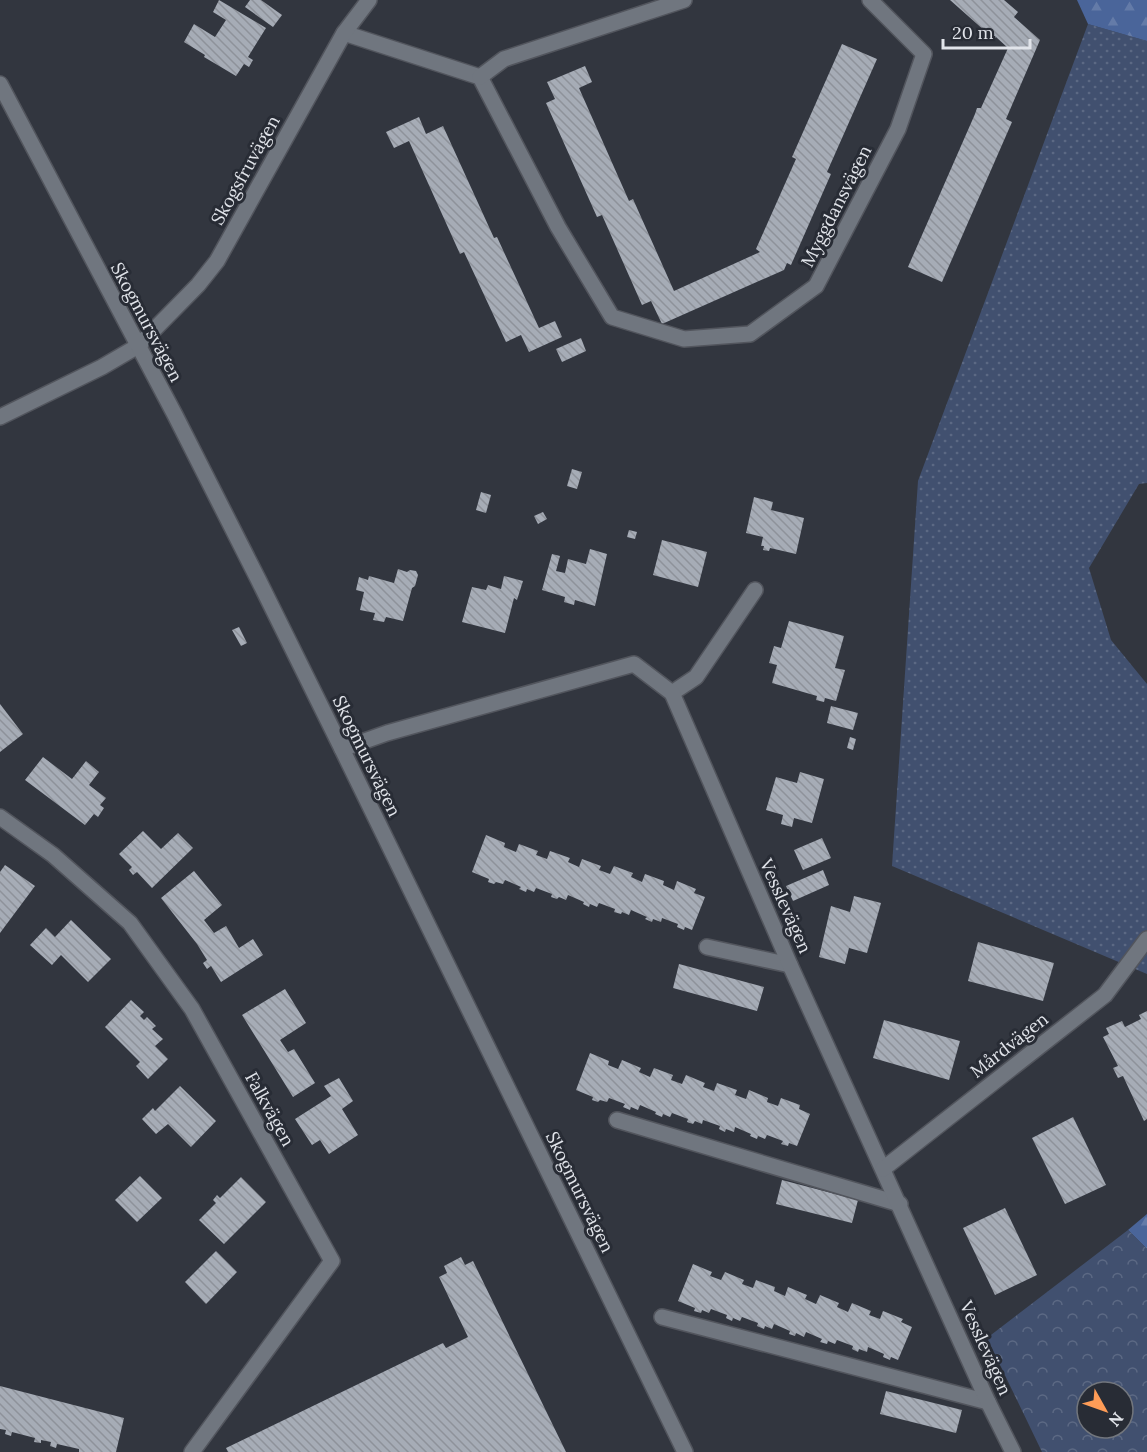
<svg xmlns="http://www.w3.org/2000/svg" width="1147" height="1452" font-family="Lora,serif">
  <defs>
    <pattern id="grass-dots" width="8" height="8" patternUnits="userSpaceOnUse" patternTransform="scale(1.5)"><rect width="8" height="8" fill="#41506f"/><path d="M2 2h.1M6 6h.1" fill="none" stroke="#5c6984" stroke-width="1.8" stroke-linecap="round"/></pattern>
    <pattern id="forest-firs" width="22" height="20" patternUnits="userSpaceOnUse" patternTransform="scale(1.5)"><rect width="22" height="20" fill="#4a659a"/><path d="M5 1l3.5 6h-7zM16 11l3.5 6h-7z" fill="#647ba8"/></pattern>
    <pattern id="park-crowns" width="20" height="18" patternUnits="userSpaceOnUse" patternTransform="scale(1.5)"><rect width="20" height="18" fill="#41506f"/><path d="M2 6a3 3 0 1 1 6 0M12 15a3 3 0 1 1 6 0" fill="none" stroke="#5c6984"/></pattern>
    <pattern id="building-back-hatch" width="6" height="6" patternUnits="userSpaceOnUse" patternTransform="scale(1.5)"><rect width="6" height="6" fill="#a6acb6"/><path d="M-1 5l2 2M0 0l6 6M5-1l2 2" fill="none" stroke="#8e929a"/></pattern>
  </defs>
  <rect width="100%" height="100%" fill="#32363f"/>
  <path fill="url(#grass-dots)" d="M 1088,24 L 1147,41 L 1147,483 L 1139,484 L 1089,568 L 1111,640 L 1147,684 L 1147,974 L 892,866 L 918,481 Z"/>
  <g fill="url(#forest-firs)">
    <path d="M 1077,0 L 1147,0 L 1147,41 L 1088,24 Z"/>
    <path d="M 1147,1214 L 1147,1249 L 1128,1230 Z"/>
  </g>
  <path fill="url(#park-crowns)" fill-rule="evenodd" d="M 1128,1230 L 1147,1249 L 1147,1452 L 1042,1452 L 987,1338 ZM 1087,1392 L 1123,1392 L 1123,1428 L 1087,1428 Z"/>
  <g fill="url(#building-back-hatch)">
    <path d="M 219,0 L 266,28 L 248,57 L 253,60 L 249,67 L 244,64 L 236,76 L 204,57 L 205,55 L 184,42 L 194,24 L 215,37 L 226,20 L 213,12 Z"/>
    <path d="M 250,0 L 261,0 L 282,15 L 273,27 L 245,7 Z"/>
    <path d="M 950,0 L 1004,0 L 1018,12 L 1014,17 L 1040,40 L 1006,119 L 1012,122 L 942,282 L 908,267 L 975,114 L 977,108 L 981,108 L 1008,48 L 996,37 L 994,39 Z"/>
    <path d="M 842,44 L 877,59 L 827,172 L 831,174 L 791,265 L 787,263 L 784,270 L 662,324 L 651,301 L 642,305 L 602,215 L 597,217 L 546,103 L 555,99 L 547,82 L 585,66 L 592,82 L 579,88 L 629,201 L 633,199 L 674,291 L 760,252 L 756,249 L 796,159 L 792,157 Z"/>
    <path d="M 419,117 L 426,134 L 443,126 L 494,238 L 497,237 L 539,328 L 555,321 L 562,337 L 529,352 L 521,335 L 506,342 L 464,252 L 460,254 L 409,141 L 394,148 L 386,132 Z"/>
    <path d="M 581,338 L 586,351 L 562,362 L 556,349 Z"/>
    <path d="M 572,469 L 582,472 L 577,489 L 567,486 Z"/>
    <path d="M 481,492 L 491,495 L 486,513 L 476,510 Z"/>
    <path d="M 754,497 L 773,502 L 771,510 L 804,518 L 796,554 L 770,548 L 769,551 L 763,550 L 764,546 L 761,546 L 763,537 L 746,533 Z"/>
    <path d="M 543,512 L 547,519 L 538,524 L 534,516 Z"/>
    <path d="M 629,530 L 637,532 L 635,539 L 627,537 Z"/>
    <path d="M 662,540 L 707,552 L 698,587 L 653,575 Z"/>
    <path d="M 590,549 L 607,554 L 595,606 L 575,600 L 574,605 L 564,602 L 565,597 L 542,590 L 552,554 L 560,556 L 556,571 L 565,573 L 568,559 L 586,564 Z"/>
    <path d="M 398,569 L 407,572 L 410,570 L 416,571 L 418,575 L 415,586 L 412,588 L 403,621 L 386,617 L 384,622 L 373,620 L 375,613 L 360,610 L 364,592 L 356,590 L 359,577 L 368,580 L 369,576 L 394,583 Z"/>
    <path d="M 504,576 L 523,581 L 517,600 L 514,598 L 505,633 L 462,622 L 472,587 L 486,590 L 488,585 L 501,589 Z"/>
    <path d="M 789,621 L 844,636 L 835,668 L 845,670 L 836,701 L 825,698 L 824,702 L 816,700 L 817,696 L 772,683 L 777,665 L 769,663 L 774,646 L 781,648 Z"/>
    <path d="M 239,627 L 247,643 L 241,646 L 232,630 Z"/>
    <path d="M 0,704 L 23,734 L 0,752 Z"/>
    <path d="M 831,706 L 858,713 L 853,730 L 827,723 Z"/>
    <path d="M 850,737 L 856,739 L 853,750 L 847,748 Z"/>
    <path d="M 43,757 L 72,779 L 86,761 L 99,772 L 89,785 L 106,798 L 100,805 L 104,808 L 98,817 L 94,814 L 85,825 L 25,780 Z"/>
    <path d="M 800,772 L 824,779 L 812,823 L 794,818 L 792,827 L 781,824 L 783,815 L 766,810 L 776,777 L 797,783 Z"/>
    <path d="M 143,831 L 161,849 L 178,833 L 193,848 L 152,888 L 137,872 L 133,875 L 129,870 L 132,867 L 119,854 Z"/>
    <path d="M 486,835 L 505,843 L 504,847 L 516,852 L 519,844 L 538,851 L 536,855 L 547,859 L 550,851 L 570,858 L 568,862 L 579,867 L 582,859 L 601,866 L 599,870 L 610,874 L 614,866 L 633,873 L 631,877 L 642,882 L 645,874 L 664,881 L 663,885 L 674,890 L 677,881 L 696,889 L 694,893 L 705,897 L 692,930 L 685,927 L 684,930 L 677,927 L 678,924 L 662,918 L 661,922 L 653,919 L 652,922 L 645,919 L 647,917 L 631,910 L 629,915 L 622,912 L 621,914 L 614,912 L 615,909 L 599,903 L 597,907 L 590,904 L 589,907 L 583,904 L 584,902 L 568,895 L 566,900 L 559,897 L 557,899 L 551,897 L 552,894 L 536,888 L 534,892 L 527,889 L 526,892 L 519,889 L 521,887 L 505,880 L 503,884 L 496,882 L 494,884 L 488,882 L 489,879 L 472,872 Z"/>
    <path d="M 822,838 L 831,858 L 803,870 L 794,850 Z"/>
    <path d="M 5,865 L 35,886 L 0,933 L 0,872 Z"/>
    <path d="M 823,870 L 829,885 L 793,901 L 786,886 Z"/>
    <path d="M 194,871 L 222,905 L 204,920 L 214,933 L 226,926 L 239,948 L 253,939 L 263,955 L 221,982 L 211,966 L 207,969 L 203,963 L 207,960 L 197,944 L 161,898 Z"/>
    <path d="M 854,896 L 881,903 L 867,953 L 849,948 L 845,964 L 819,957 L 831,906 L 850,912 Z"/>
    <path d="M 71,920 L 111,959 L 88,982 L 61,955 L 52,965 L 30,945 L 46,928 L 55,937 Z"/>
    <path d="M 978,942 L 1054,963 L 1043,1001 L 968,981 Z"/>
    <path d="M 679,964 L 764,987 L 757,1011 L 673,988 Z"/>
    <path d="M 285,989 L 306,1023 L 280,1040 L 288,1052 L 294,1049 L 315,1083 L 293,1097 L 242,1015 Z"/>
    <path d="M 131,1000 L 144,1012 L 140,1016 L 144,1020 L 147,1017 L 156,1026 L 152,1029 L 163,1039 L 155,1046 L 168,1059 L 148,1079 L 136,1066 L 140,1062 L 105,1027 Z"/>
    <path d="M 1147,1011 L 1147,1119 L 1144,1121 L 1123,1076 L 1118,1078 L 1113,1068 L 1118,1066 L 1103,1037 L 1109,1034 L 1106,1028 L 1122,1021 L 1125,1027 L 1141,1019 L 1139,1015 Z"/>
    <path d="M 884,1020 L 960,1041 L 949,1080 L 873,1058 Z"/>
    <path d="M 590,1053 L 609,1061 L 608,1065 L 618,1069 L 622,1060 L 641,1068 L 639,1072 L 650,1077 L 654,1068 L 673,1075 L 671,1080 L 682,1084 L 686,1075 L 705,1083 L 703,1087 L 714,1091 L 717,1083 L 737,1090 L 735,1095 L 746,1099 L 749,1090 L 768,1098 L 767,1102 L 778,1106 L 781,1098 L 800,1105 L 799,1109 L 810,1114 L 797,1146 L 789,1143 L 788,1146 L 781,1144 L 783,1141 L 767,1135 L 765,1139 L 758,1136 L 757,1139 L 750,1136 L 751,1134 L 735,1127 L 734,1132 L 726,1129 L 725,1132 L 719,1129 L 720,1126 L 703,1120 L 702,1124 L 695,1121 L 693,1124 L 687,1122 L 688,1119 L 672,1113 L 670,1117 L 663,1114 L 662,1117 L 655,1114 L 656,1112 L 640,1105 L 638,1110 L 631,1107 L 630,1110 L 623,1107 L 625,1104 L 609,1098 L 607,1102 L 600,1100 L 598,1102 L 592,1100 L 593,1097 L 576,1090 Z"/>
    <path d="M 339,1078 L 353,1101 L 342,1109 L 358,1135 L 329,1154 L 320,1140 L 312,1145 L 295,1119 L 331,1096 L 324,1086 Z"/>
    <path d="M 180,1086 L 216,1121 L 191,1147 L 168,1124 L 156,1134 L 142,1119 L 153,1108 L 155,1111 Z"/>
    <path d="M 1073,1117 L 1106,1185 L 1065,1204 L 1032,1138 Z"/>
    <path d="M 140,1176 L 162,1198 L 137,1222 L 115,1200 Z"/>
    <path d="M 241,1177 L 266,1202 L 224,1244 L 199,1220 L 216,1203 L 213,1200 L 217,1195 L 220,1198 Z"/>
    <path d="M 782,1180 L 858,1200 L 852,1223 L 776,1204 Z"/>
    <path d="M 1005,1208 L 1037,1275 L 995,1295 L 963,1228 Z"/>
    <path d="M 216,1251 L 237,1272 L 206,1304 L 185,1282 Z"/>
    <path d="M 461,1257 L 465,1265 L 473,1261 L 566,1452 L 228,1452 L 226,1448 L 443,1343 L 446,1348 L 468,1337 L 439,1277 L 447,1273 L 444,1266 Z"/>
    <path d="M 693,1264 L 712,1272 L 710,1276 L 721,1280 L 725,1272 L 744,1280 L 742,1284 L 753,1288 L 756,1280 L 775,1287 L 774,1291 L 785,1296 L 788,1287 L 807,1295 L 805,1299 L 816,1304 L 820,1295 L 839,1303 L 837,1307 L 848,1312 L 852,1303 L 871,1311 L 869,1315 L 880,1319 L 883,1311 L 903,1319 L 901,1322 L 912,1327 L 898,1360 L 891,1357 L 890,1360 L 883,1357 L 884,1354 L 868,1347 L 867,1352 L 859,1349 L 858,1352 L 852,1349 L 853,1346 L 837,1340 L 835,1344 L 828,1341 L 827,1344 L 820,1342 L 822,1339 L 806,1332 L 804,1337 L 796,1333 L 795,1336 L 789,1334 L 790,1331 L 774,1324 L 772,1329 L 765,1326 L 764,1329 L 757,1326 L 758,1323 L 742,1317 L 740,1321 L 733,1318 L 732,1321 L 726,1318 L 727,1315 L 711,1309 L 709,1313 L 702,1310 L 701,1313 L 694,1311 L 695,1308 L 678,1301 Z"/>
    <path d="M 0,1386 L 124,1418 L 116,1452 L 79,1452 L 79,1449 L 57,1444 L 56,1448 L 50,1446 L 51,1442 L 41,1440 L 41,1443 L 34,1442 L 35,1438 L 12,1432 L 11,1436 L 5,1434 L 6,1430 L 0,1429 Z"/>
    <path d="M 886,1391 L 962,1410 L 956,1433 L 880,1414 Z"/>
  </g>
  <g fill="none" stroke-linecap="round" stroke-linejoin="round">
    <defs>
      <g id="lane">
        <path d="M 672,693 L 696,677 L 755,590"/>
        <path d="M 707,947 L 790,965"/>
        <path d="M 617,1120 L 900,1204"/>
        <path d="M 662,1317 L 988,1402"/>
      </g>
      <g id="street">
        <path d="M 344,33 L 480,77 L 558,227 L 612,317 L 684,339 L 750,334 L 816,286 L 898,129 L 924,54 L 870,0"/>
        <path d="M 480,77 L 504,59 L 684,0"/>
        <path d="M 0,417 L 102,367 L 138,346 L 198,285 L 217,261 L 344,33 L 369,0"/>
        <path d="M 342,749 L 387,733 L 634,664 L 672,693 L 790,965 L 988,1402 L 1013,1452"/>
        <path d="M 0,817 L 53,855 L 130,923 L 192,1009 L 332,1261 L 192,1452"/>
        <path d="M 883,1169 L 1105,995 L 1147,939"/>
      </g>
      <path id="secondary" d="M 0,84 L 175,415 L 258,579 L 342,749 L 685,1452"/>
    </defs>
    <use href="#lane" stroke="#52555d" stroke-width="18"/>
    <use href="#street" stroke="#52555d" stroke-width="18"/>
    <use href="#secondary" stroke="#52555d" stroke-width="18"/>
    <use href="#lane" stroke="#70767f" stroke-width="15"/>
    <use href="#street" stroke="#70767f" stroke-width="15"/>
    <use href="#secondary" stroke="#70767f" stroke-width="15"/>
  </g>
  <g text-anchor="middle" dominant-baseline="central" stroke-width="6" stroke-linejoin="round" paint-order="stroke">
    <g font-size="18" fill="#e1e4ea" stroke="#282c35">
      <text transform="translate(245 170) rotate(-61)">Skogsfruvägen</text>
      <text transform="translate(836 206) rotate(-63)">Myggdansvägen</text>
      <text transform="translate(147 322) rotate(62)">Skogmursvägen</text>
      <text transform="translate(367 756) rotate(64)">Skogmursvägen</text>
      <text transform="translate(786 906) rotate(66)">Vesslevägen</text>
      <text transform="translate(1009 1045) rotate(-38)">Mårdvägen</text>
      <text transform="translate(270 1109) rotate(61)">Falkvägen</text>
      <text transform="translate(580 1192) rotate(64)">Skogmursvägen</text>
      <text transform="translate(986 1348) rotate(66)">Vesslevägen</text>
    </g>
  </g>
  <g transform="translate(1105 1410) rotate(130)"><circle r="28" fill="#282c35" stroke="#72767d" stroke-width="1.5"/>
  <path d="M0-4.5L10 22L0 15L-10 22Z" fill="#fe9c57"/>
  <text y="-9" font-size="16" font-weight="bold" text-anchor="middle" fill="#e1e4ea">N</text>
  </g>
  <path d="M943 39v9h87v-9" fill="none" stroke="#e1e4ea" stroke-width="3"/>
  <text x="952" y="39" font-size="18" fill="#e1e4ea" stroke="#282c35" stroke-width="4.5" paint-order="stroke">20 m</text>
</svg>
